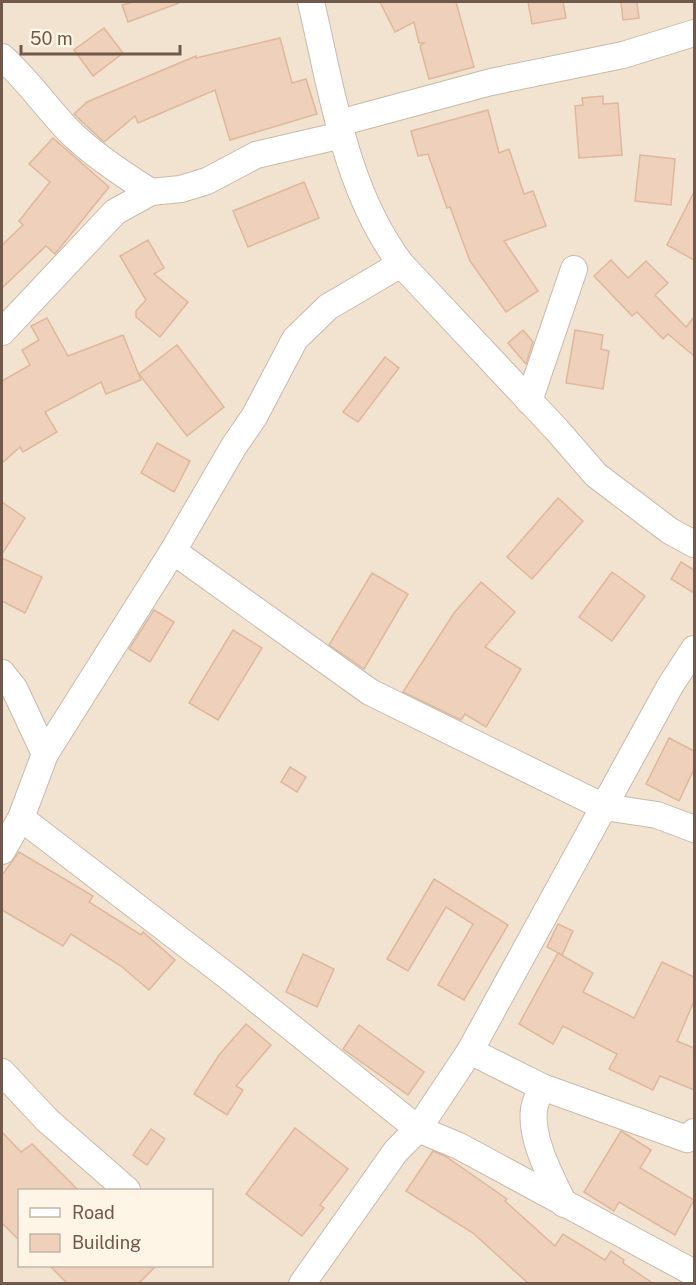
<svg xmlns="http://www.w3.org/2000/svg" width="696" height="1285" font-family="'Public Sans',sans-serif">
  <rect width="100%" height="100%" fill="#faf1e1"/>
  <path fill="#f1e3d0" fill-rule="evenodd" d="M 2,2 L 694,2 L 694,1283 L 2,1284 ZM 20,1190 L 212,1190 L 212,1266 L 20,1266 Z"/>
  <g fill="#eed0bb" stroke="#dfb79c" stroke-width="1.5">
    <path d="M 132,2 L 178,2 L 179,3 L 128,22 L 122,5 Z"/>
    <path d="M 380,2 L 456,2 L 474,67 L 429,79 L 420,46 L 424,43 L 419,43 L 414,22 L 395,32 Z"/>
    <path d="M 528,2 L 563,2 L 566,18 L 532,24 Z"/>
    <path d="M 621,2 L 637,2 L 639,18 L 623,20 Z"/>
    <path d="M 104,28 L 123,53 L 93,76 L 74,50 Z"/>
    <path d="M 280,38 L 292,83 L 306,79 L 317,114 L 230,140 L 215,90 L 138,123 L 135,116 L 104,142 L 74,114 L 87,102 L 196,56 L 196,58 Z"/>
    <path d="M 603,96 L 603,104 L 618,103 L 622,155 L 579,158 L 575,106 L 583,105 L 582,98 Z"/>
    <path d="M 488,110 L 499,153 L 509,149 L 524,194 L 533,191 L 546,226 L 504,241 L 538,291 L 506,312 L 470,261 L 450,207 L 447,208 L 428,154 L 418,156 L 411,131 Z"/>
    <path d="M 53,138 L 109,187 L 55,254 L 46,246 L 2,288 L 2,245 L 23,225 L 19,221 L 50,182 L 29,164 Z"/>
    <path d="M 640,155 L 675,159 L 671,205 L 635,201 Z"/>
    <path d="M 304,182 L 319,218 L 248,247 L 233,211 Z"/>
    <path d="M 694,192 L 694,260 L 667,245 Z"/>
    <path d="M 148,240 L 164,268 L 154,274 L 188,302 L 160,337 L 136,317 L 136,311 L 146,300 L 120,256 Z"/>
    <path d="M 611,260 L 628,278 L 646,261 L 668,283 L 655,295 L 686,327 L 694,317 L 694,356 L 668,334 L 663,339 L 637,312 L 632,316 L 594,276 Z"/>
    <path d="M 47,318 L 68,356 L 123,335 L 141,380 L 106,394 L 101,382 L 45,412 L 57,432 L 23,452 L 20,447 L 2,463 L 2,381 L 30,365 L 22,350 L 39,340 L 31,326 Z"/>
    <path d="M 523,330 L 533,342 L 526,364 L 508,343 Z"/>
    <path d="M 575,330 L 603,335 L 601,349 L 609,351 L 603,389 L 566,383 Z"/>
    <path d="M 177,345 L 224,407 L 187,436 L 139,374 Z"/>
    <path d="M 385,357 L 399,368 L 358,422 L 343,412 Z"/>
    <path d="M 157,443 L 190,461 L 174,492 L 141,473 Z"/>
    <path d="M 558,498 L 583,521 L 532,579 L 507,557 Z"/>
    <path d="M 2,502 L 25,518 L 2,554 Z"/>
    <path d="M 2,558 L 42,577 L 25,613 L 2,601 Z"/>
    <path d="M 681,562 L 694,570 L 694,593 L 671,579 Z"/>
    <path d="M 612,572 L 645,596 L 612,641 L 579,617 Z"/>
    <path d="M 372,573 L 408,594 L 364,669 L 329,645 Z"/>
    <path d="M 481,582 L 515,612 L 485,647 L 521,669 L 486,727 L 465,714 L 461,720 L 403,692 L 454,613 Z"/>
    <path d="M 154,610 L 174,622 L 150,662 L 129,649 Z"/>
    <path d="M 233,630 L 262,648 L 218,720 L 189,703 Z"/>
    <path d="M 669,738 L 694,751 L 694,769 L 679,801 L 646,784 Z"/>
    <path d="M 290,767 L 306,777 L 297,792 L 281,782 Z"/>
    <path d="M 19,852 L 93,896 L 89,902 L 141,935 L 143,932 L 175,960 L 149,990 L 121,966 L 71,934 L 63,946 L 2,910 L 2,875 Z"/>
    <path d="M 434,879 L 508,925 L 464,1000 L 438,985 L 473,924 L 446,907 L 408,971 L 387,959 Z"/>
    <path d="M 558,924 L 573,931 L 562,955 L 547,947 Z"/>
    <path d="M 558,953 L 593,973 L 583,992 L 634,1018 L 662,962 L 694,977 L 694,1001 L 677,1041 L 694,1048 L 694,1090 L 660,1076 L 653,1090 L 609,1069 L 617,1054 L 563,1026 L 553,1044 L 519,1024 Z"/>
    <path d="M 303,954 L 334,969 L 317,1007 L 286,992 Z"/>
    <path d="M 246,1024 L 271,1045 L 236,1086 L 243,1090 L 227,1115 L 194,1094 L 219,1055 Z"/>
    <path d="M 359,1025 L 424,1072 L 408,1095 L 343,1049 Z"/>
    <path d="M 295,1128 L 348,1169 L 320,1205 L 324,1208 L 302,1236 L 246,1194 Z"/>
    <path d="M 151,1129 L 165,1139 L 147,1165 L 133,1155 Z"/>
    <path d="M 621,1131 L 651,1150 L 640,1168 L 694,1200 L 675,1235 L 619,1202 L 614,1211 L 584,1192 Z"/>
    <path d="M 2,1132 L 21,1152 L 32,1144 L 79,1191 L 20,1191 L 20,1241 L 2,1223 Z"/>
    <path d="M 433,1151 L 445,1156 L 507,1199 L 505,1201 L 555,1246 L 563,1234 L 605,1260 L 611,1251 L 624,1260 L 623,1263 L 654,1284 L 529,1284 L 473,1233 L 406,1191 Z"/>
    <path d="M 50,1266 L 156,1266 L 138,1284 L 68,1284 Z"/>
  </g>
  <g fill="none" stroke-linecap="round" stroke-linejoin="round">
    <defs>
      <g id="minor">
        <path d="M 311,2 C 332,91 345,190 401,264 L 557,430 L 596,475 L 670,531 L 694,544"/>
        <path d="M 2,57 C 27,79 45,106 68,130 C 92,154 122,174 151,192"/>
        <path d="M 339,123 L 491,82 L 623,55 L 694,33"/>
        <path d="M 2,332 L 115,212 L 151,192 L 181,189 L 207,181 L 256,155 L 342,135"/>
        <path d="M 529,401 L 574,269"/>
        <path d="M 173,551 L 370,692 L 604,807 L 657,815 L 694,829"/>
        <path d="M 2,673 L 14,688 L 45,754"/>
        <path d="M 21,818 L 231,979 L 418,1129 L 459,1146 L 694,1273"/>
        <path d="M 2,851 L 21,818 L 45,754 L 173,551 L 234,446 L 254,417 L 295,339 L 328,307 L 401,264"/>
        <path d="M 470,1051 L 542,1087 L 687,1139 L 694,1132"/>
        <path d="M 2,1072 L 47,1120 L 127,1190"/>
        <path d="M 542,1087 C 539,1094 535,1102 534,1109 C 530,1139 551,1177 564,1204"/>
        <path d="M 302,1284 L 396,1151 L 418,1129 L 470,1051 L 670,686 L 694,649"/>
      </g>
    </defs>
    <use href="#minor" stroke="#cab9a9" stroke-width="28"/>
    <use href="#minor" stroke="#fff" stroke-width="26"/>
  </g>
  <rect width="696" height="1285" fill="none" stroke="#70584a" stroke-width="6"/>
  <rect x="18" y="1189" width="195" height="78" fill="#fef5e7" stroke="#c5b6a8" stroke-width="1.5"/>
  <rect x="30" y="1208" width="30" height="9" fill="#ffffff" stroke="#c5b6a8" stroke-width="1.5"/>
  <text x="72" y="1219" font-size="18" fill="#70584a">Road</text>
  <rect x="30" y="1234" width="30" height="18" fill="#eed0bb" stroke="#c5b6a8" stroke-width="1.5"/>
  <text x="72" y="1249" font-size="18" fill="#70584a">Building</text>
  <path d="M21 45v9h159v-9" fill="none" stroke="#70584a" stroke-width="3"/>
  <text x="30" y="45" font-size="18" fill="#70584a" stroke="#fef5e7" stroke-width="4.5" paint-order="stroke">50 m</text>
</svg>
